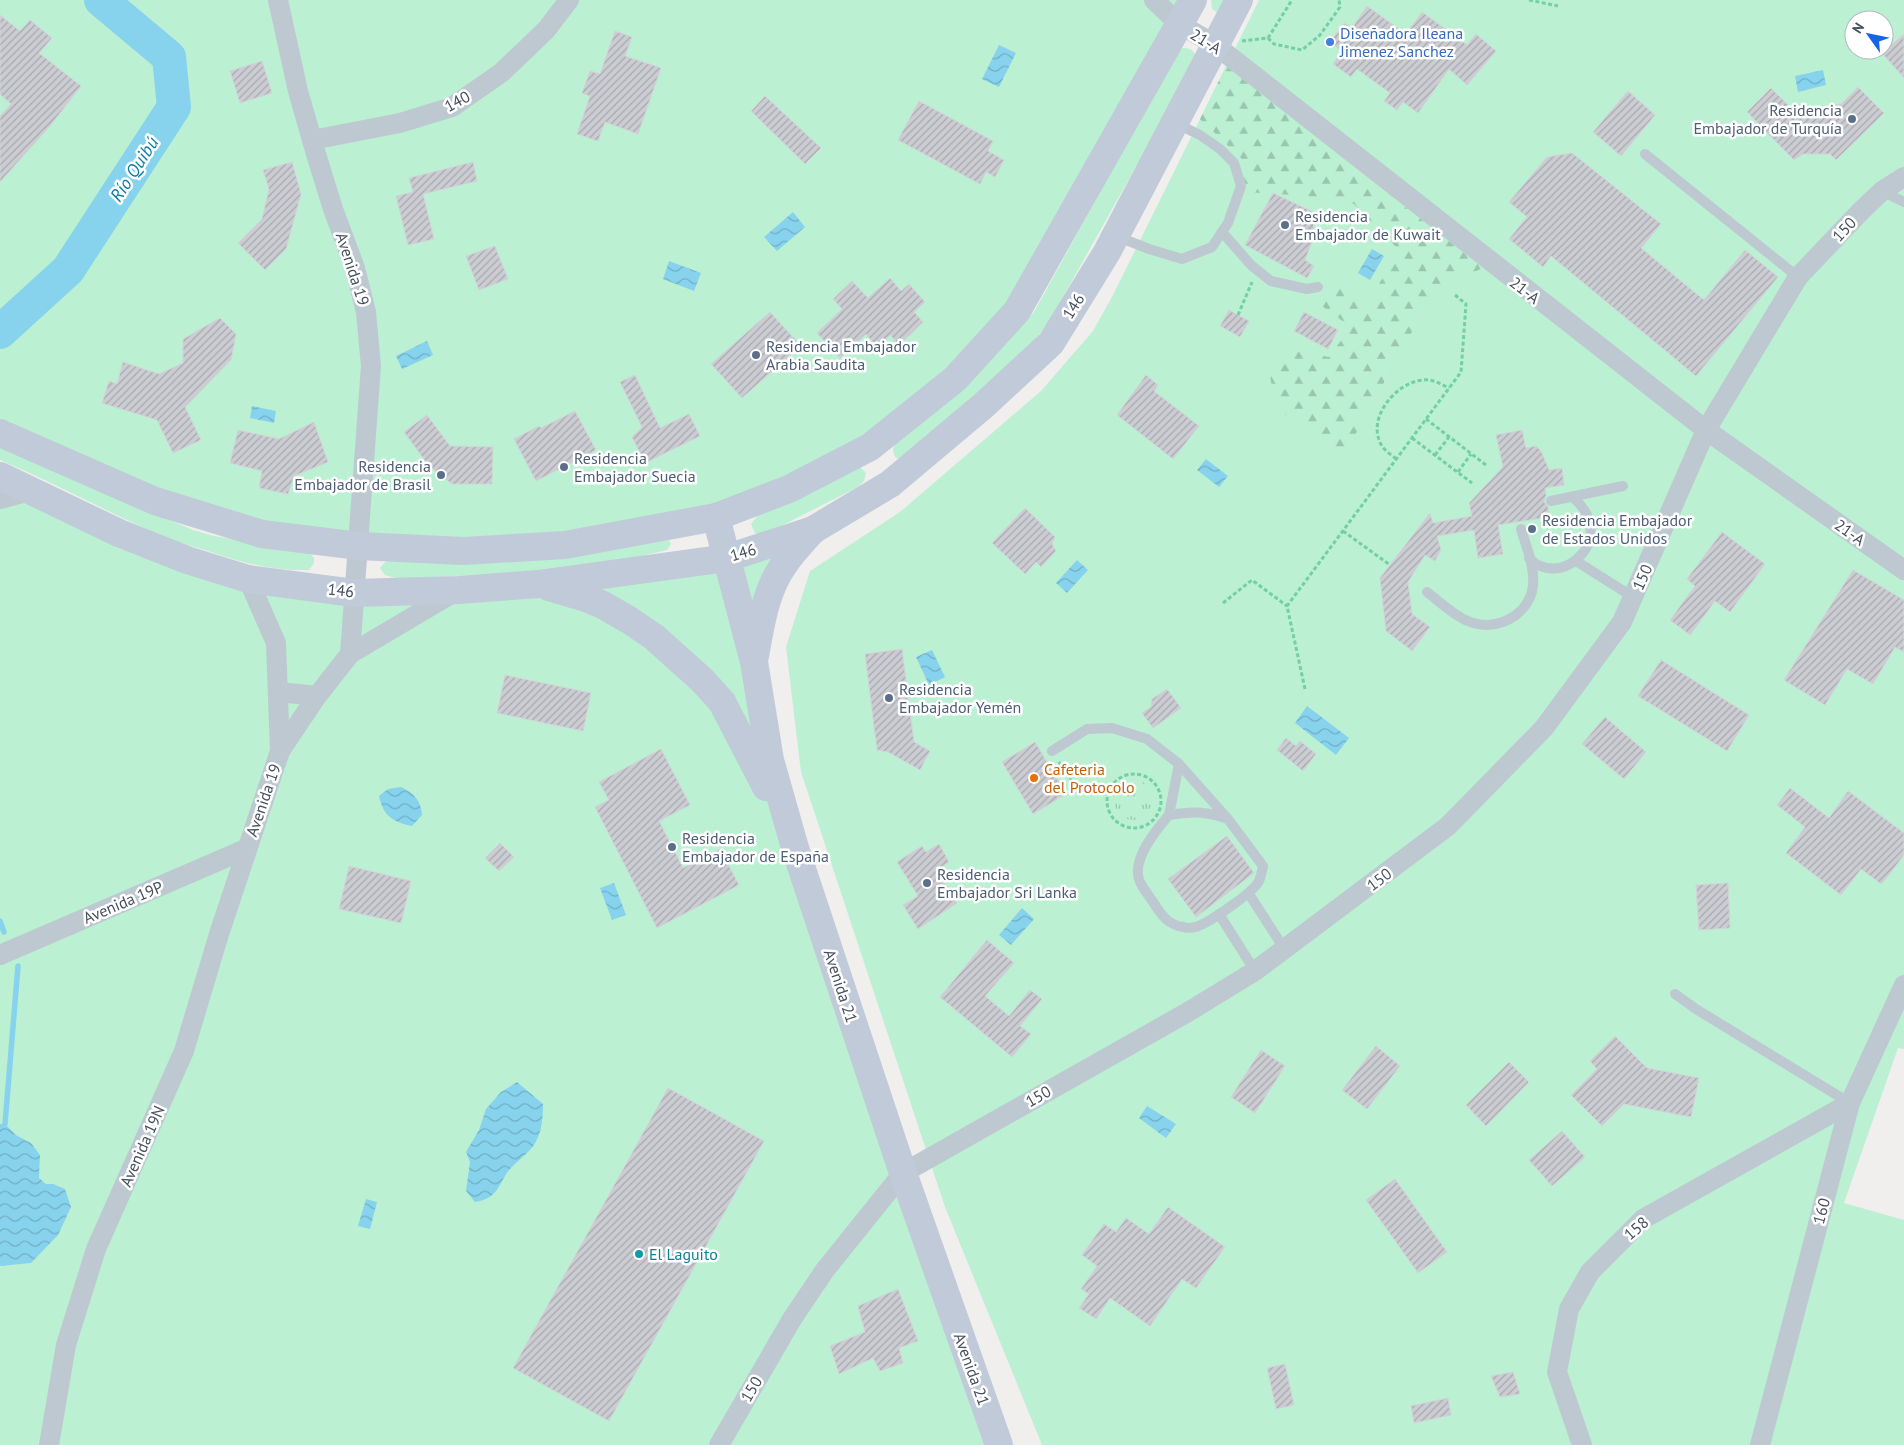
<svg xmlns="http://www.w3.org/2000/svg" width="1904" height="1445" font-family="'PT Sans',sans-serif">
  <defs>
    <pattern id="forest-firs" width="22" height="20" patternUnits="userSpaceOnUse" patternTransform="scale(1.25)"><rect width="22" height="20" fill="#bbf0d2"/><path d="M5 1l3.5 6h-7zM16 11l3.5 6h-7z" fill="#9ac5ae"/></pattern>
    <pattern id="park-tufts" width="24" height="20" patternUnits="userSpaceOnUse" patternTransform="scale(1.25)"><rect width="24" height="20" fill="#bbf0d2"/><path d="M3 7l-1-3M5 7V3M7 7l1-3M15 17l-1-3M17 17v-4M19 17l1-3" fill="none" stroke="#9ac5ae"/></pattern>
    <pattern id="water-waves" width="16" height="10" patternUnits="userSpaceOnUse" patternTransform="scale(1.25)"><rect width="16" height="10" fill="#87d3ee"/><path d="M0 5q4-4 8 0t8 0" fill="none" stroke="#70aec4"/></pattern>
    <pattern id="building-hatch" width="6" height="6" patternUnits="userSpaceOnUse" patternTransform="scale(1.25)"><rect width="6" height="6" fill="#cbcdd3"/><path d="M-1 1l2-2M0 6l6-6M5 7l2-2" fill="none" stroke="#a7a9ae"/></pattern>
  </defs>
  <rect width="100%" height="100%" fill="#f1eeee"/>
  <g fill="#bbf0d2" fill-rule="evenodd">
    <path d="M 0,0 L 1193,0 L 1017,311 L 955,379 L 789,489 L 565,545 L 262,534 L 0,433 Z"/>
    <path d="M 1211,0 L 1228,0 L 1218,13 L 1212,9 Z"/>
    <path d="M 1259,0 L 1904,0 L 1904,1049 L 1898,1048 L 1844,1203 L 1904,1220 L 1904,1445 L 1042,1445 L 945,1207 L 801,772 L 786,647 L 810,571 L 900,512 L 1041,391 L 1093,331 L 1113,295 ZM 1854,20 L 1884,20 L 1884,50 L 1854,50 Z"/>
    <path d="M 1183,48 C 1190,48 1193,50 1196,56 L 1189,72 L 1050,320 L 1024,354 L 904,459 L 896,458 C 891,450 893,446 899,439 L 990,360 L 1034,312 L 1178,51 Z"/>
    <path d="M 0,442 L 92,487 L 193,530 L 214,536 L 309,552 L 314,558 L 314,563 L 309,570 C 272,571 239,562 205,550 C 191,546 176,542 162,536 C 107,512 55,483 0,460 Z"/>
    <path d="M 860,467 L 866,473 L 864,481 L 858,487 L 763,535 L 755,533 L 751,524 L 759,514 Z"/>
    <path d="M 0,476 L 119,533 L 354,593 L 727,558 L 770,760 L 999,1445 L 0,1445 L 0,1266 L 9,1264 L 53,1184 L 46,1184 L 38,1178 L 40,1168 L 31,1143 L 16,1135 L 5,1125 L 0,1124 Z"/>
    <path d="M 664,537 L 669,540 L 671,544 L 667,550 C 583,572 486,574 399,579 L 385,575 L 380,568 L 386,561 Z"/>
    <path d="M 781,552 L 761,578 L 752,611 L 743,564 Z"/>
  </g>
  <path fill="url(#forest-firs)" d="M 1226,66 L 1483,268 L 1436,288 L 1344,455 L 1277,409 L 1269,372 L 1289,350 L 1329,357 L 1351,327 L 1315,301 L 1335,286 L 1366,304 L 1400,251 L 1354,204 L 1306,196 L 1246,192 L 1242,159 L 1200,119 Z"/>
  <circle fill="url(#park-tufts)" cx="1134" cy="800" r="20"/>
  <g fill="url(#water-waves)">
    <path d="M 999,45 L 1016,53 L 999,87 L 982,79 Z"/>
    <path d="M 1823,70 L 1826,85 L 1798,92 L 1795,76 Z"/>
    <path d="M 793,212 L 805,227 L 777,251 L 764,237 Z"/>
    <path d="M 1372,249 L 1384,256 L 1370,280 L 1358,273 Z"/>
    <path d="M 669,261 L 701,273 L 694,291 L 663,279 Z"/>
    <path d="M 427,341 L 433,355 L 402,369 L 396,356 Z"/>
    <path d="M 252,406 L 276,411 L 274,423 L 250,418 Z"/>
    <path d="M 1206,459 L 1228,476 L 1219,487 L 1197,470 Z"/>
    <path d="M 1077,560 L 1088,570 L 1067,593 L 1056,583 Z"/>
    <path d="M 932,650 L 945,677 L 929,685 L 916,657 Z"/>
    <path d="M 1307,706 L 1349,738 L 1336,755 L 1295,723 Z"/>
    <path d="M 401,787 C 414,793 421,801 422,815 L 412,826 C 393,822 383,816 379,796 L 388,789 Z"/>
    <path d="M 614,883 L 626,915 L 612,920 L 600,888 Z"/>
    <path d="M 1022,908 L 1034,919 L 1011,945 L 999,935 Z"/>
    <path d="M 517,1082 L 543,1104 C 543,1121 541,1139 529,1151 C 523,1157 515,1163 509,1170 C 497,1187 498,1198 475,1202 L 466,1191 L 470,1162 L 466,1152 L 479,1130 L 486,1109 L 501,1092 Z"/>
    <path d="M 1147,1106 L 1176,1124 L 1166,1138 L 1139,1118 Z"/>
    <path d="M 0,1124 L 5,1124 L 16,1135 L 31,1143 L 40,1155 L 39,1178 L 46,1184 L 53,1184 L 65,1189 L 71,1207 L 58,1235 L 31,1263 L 0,1266 Z"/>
    <path d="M 366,1199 L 377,1202 L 370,1229 L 358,1226 Z"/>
  </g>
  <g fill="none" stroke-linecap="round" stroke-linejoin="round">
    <g stroke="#87d3ee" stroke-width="5.5">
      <path d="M 0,921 L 4,932"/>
      <path d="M 5,1124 L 18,966"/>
    </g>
    <path stroke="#87d3ee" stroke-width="34" d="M 0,332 L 68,270 L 174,107 L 169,57 L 101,0"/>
  </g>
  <g fill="url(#building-hatch)" stroke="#d2d4da">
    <path d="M 1367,6 L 1406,34 L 1422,12 L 1467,45 L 1476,34 L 1496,51 L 1467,85 L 1449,69 L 1418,113 L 1403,102 L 1397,110 L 1384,101 L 1390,93 L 1357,69 L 1351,77 L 1333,64 L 1342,51 L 1330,42 L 1344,23 L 1352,28 Z"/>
    <path d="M 0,15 L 20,31 L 30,20 L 52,38 L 39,53 L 81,86 L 50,126 L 0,182 L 0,116 L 11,104 L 0,94 Z"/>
    <path d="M 615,31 L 632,37 L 625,56 L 661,68 L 638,134 L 605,122 L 598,141 L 577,134 L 590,96 L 582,93 L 590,71 L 600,74 Z"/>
    <path d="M 1904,34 L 1904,78 L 1882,53 Z"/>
    <path d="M 262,61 L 272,93 L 240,103 L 230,71 Z"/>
    <path d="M 1858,87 L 1884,113 L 1836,160 L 1830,154 L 1803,154 L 1794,160 L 1747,112 L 1771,88 L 1795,112 L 1841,104 Z"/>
    <path d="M 1628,91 L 1655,115 L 1621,156 L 1593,132 Z"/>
    <path d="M 765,96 L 821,148 L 805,164 L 751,111 Z"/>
    <path d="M 919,101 L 993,141 L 988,151 L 1004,160 L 995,177 L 986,172 L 980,184 L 898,140 Z"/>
    <path d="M 1572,153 L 1661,224 L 1641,248 L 1704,300 L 1745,250 L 1778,277 L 1696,376 L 1551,256 L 1543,267 L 1509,239 L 1527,217 L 1509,202 L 1547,157 Z"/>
    <path d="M 292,162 L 301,194 L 286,249 L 265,270 L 238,243 L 262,219 L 269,189 L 263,170 Z"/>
    <path d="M 473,162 L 477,181 L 423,194 L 434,239 L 408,245 L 396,196 L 413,192 L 409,178 Z"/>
    <path d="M 1273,193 L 1313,212 L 1314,237 L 1305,260 L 1314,266 L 1307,278 L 1245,245 Z"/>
    <path d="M 495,246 L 508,279 L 479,290 L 466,256 Z"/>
    <path d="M 890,278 L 901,291 L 909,284 L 925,302 L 914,312 L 923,322 L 899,345 L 890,335 L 877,347 L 866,334 L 840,358 L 817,333 L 842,309 L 833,299 L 852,281 L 868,298 Z"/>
    <path d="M 1229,310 L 1249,321 L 1240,337 L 1220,326 Z"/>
    <path d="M 770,312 L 801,346 L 742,398 L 711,364 Z"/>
    <path d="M 1304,312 L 1338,330 L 1328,349 L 1294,331 Z"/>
    <path d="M 220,318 L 236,334 L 231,360 L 185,407 L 201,440 L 173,453 L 157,420 L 102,403 L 109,381 L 117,384 L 123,362 L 159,374 L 183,363 L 183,339 Z"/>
    <path d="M 635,375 L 660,428 L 689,414 L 700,436 L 645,463 L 632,437 L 642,427 L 620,382 Z"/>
    <path d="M 1146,375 L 1158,385 L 1154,391 L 1199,426 L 1173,459 L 1117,415 Z"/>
    <path d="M 575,411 L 596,450 L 536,481 L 514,439 L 539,426 L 541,428 Z"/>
    <path d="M 427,415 L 450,446 L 493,447 L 492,484 L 452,484 L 429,466 L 404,432 Z"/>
    <path d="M 314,422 L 328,462 L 294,476 L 288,494 L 259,488 L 262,471 L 230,463 L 238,430 L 279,439 Z"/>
    <path d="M 1522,430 L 1526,448 L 1536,446 L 1541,451 L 1549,470 L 1562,468 L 1564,485 L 1545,488 L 1546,496 L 1544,502 L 1548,507 L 1549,517 L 1498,525 L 1503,554 L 1478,558 L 1474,530 L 1437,536 L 1441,550 L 1435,561 L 1425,555 L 1408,582 L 1412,614 L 1430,627 L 1412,651 L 1386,631 L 1380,578 L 1430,513 L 1433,523 L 1472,516 L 1469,503 L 1503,467 L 1496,435 Z"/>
    <path d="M 1025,508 L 1055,537 L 1052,544 L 1056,551 L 1041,567 L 1036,562 L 1025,574 L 992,543 Z"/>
    <path d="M 1722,532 L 1765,564 L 1730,612 L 1715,601 L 1690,635 L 1670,620 L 1695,586 L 1687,579 Z"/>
    <path d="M 1853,570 L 1904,600 L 1904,652 L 1895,647 L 1873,684 L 1847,669 L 1825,705 L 1784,680 Z"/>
    <path d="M 902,649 L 914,742 L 930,751 L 920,770 L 888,752 L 877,750 L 865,654 Z"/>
    <path d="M 1661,660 L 1749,715 L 1727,751 L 1638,696 Z"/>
    <path d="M 505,675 L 591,693 L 583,731 L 497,713 Z"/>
    <path d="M 1167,689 L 1181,708 L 1153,728 L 1142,713 L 1151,707 L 1152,699 Z"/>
    <path d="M 1605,717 L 1646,752 L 1624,779 L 1582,744 Z"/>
    <path d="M 1286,738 L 1296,746 L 1300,741 L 1316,754 L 1303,771 L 1277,750 Z"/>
    <path d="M 1035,742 L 1066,794 L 1033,814 L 1002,762 Z"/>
    <path d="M 661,749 L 690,805 L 659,821 L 683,868 L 720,849 L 739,885 L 657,928 L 595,807 L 609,800 L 599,782 Z"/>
    <path d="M 1790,788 L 1829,818 L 1848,791 L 1904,833 L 1904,855 L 1885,880 L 1881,884 L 1861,869 L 1841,895 L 1786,853 L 1805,827 L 1777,805 Z"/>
    <path d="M 1227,836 L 1254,873 L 1196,917 L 1168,879 Z"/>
    <path d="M 500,843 L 514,857 L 499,871 L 485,858 Z"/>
    <path d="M 939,844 L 949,862 L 937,870 L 957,903 L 918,929 L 903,905 L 918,896 L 897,862 L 922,846 L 926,852 Z"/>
    <path d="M 349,866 L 411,881 L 401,923 L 339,909 Z"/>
    <path d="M 1728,883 L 1730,928 L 1699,930 L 1696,885 Z"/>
    <path d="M 987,940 L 1014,963 L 985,996 L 1009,1016 L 1030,990 L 1042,999 L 1020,1026 L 1031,1034 L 1012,1057 L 940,997 Z"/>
    <path d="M 1615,1036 L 1647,1068 L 1699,1078 L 1691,1117 L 1624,1104 L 1602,1126 L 1571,1095 L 1597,1069 L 1590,1061 Z"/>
    <path d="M 1376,1046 L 1400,1066 L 1367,1109 L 1342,1090 Z"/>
    <path d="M 1261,1050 L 1285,1066 L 1255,1113 L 1231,1097 Z"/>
    <path d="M 1509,1062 L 1529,1082 L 1486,1126 L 1466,1105 Z"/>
    <path d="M 668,1088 L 764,1141 L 609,1421 L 513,1368 Z"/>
    <path d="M 1562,1131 L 1585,1157 L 1552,1186 L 1529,1160 Z"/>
    <path d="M 1395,1179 L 1447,1252 L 1418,1273 L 1366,1200 Z"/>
    <path d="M 1168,1207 L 1225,1247 L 1196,1288 L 1182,1279 L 1150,1326 L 1110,1298 L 1096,1319 L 1079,1308 L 1089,1294 L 1081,1289 L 1097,1266 L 1082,1255 L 1104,1224 L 1116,1232 L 1126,1218 L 1149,1234 Z"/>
    <path d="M 898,1289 L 918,1341 L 899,1348 L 903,1363 L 880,1371 L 873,1358 L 839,1374 L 830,1346 L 865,1332 L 858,1306 Z"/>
    <path d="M 1285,1364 L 1294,1405 L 1276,1409 L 1267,1368 Z"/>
    <path d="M 1513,1372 L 1520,1394 L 1500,1397 L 1491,1376 Z"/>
    <path d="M 1448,1398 L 1451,1415 L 1414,1423 L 1411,1406 Z"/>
  </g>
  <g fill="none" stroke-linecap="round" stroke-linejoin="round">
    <g stroke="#72cfa6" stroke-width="3" stroke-dasharray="4 2.5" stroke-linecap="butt">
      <path d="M 1529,0 L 1558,6"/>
      <path d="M 1268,38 L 1274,44 L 1302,50 L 1320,35 L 1340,7 L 1339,0"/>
      <path d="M 1268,38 L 1292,0"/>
      <path d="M 1242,41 L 1268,38"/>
      <path d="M 1238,315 L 1252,282"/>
      <path d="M 1426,419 L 1486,465"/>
      <path d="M 1412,438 L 1472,483"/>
      <path d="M 1435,455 L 1449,437"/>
      <path d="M 1396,459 C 1392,455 1385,451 1382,446 C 1365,419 1396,382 1423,380 C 1433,379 1441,384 1449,388"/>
      <path d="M 1458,472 L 1471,454"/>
      <path d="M 1343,531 L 1390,565"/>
      <path d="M 1223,603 L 1252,580 L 1287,606"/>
      <path d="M 1305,689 L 1287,606 L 1461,372 L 1466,304 L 1455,295"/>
      <path d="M 1059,762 L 1071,780 L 1109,793"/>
      <circle cx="1134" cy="801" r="27"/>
    </g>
    <g stroke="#bec8d1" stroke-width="10">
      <path d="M 1645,154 L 1798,277"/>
      <path d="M 1882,191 L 1904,202"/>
      <path d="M 1222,232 L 1251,265 L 1271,281 L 1307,289 L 1318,287"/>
      <path d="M 1116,236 L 1149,249 L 1182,259 L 1212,247 L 1228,223 L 1241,186 L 1234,163 L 1220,149 L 1200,135 L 1175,123"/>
      <path d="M 1551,501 L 1623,486"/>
      <path d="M 1529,558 C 1532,560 1535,564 1538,565 C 1569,580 1602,544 1587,515 C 1584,508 1578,502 1573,497"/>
      <path d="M 1576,561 L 1633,597"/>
      <path d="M 1427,592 C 1439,601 1453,615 1468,621 C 1495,633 1529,616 1533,586 C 1535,567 1526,546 1521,529"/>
      <path d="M 1052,751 L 1087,729 L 1112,728 L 1147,739 L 1179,764 L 1228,819 L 1263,866 C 1262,871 1261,877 1259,881 C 1254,892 1206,925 1195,927 C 1192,928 1186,928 1183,927 C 1169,925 1162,916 1155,905 C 1150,897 1144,890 1140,882 C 1130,861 1156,830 1169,815 C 1192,811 1206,811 1228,819"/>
      <path d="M 1169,815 L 1179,764"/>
      <path d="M 1249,894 L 1285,950"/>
      <path d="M 1219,914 L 1255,971"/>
      <path d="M 1675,994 L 1696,1009 L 1850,1103"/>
    </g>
    <g stroke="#bec8d1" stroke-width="20">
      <path d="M 1154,0 L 1179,24 L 1214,44 L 1706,430 L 1904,570"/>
      <path d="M 312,140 L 400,123 L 452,107 L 501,73 L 546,30 L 569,0"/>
      <path d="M 0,499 L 33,490"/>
      <path d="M 248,579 L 276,643 L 280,751"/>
      <path d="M 350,654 L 458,590"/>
      <path d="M 279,692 L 317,696"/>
      <path d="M 0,955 L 246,849"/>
      <path d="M 49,1445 L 66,1345 L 96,1249 L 184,1051 L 219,934 L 280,751 L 317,696 L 350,654 L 371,366 L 366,312 L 355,268 L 333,209 L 316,154 L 298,91 L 278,0"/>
      <path d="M 719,1445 L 792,1319 L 825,1270 L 903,1173 L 1188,1012 L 1255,971 L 1448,826 L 1544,728 L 1622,622 L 1706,430 L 1798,277 L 1862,210 L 1882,191 L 1904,177"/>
      <path d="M 1582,1445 L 1557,1372 L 1569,1309 L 1590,1272 L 1643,1219 L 1850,1103"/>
      <path d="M 1760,1445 L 1850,1103 L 1904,985"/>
    </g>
    <g stroke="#c0cad8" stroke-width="28">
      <path d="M 0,433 L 155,501 L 262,534 L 359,546 L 463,551 L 565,545 L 716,517 L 789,489 L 870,447 L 955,379 L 1017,311 L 1193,0"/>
      <path d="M 0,476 L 119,533 L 187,560 L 248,579 L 354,593 L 459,590 L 538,584 L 727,558 L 813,530 L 890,484 L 984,405 L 1051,343 L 1107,252 L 1239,0"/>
      <path d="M 716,517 L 754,662 L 770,760 L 795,848 L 903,1173 L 999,1445"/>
      <path d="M 549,587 L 586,598 L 603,605 L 629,620 L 654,637 L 702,680 L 722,702 L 766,787"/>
      <path d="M 755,656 C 760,629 764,600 777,576 C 786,559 800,544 813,530"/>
    </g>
  </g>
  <circle fill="#3f7fe0" stroke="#fff" stroke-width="2" cx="1330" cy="42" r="5"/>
  <g fill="#5c6f8a" stroke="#fff" stroke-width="2">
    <circle cx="1852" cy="119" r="5"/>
    <circle cx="1285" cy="225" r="5"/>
    <circle cx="756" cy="355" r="5"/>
    <circle cx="564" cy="467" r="5"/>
    <circle cx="441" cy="475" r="5"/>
    <circle cx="1532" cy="529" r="5"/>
    <circle cx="889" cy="698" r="5"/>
    <circle cx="672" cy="847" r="5"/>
    <circle cx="927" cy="883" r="5"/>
  </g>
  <circle fill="#e8710a" stroke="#fff" stroke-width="2" cx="1034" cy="778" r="5"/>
  <circle fill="#0f9aa8" stroke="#fff" stroke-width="2" cx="639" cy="1254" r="5"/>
  <g text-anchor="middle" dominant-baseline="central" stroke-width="5" stroke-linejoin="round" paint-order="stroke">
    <g font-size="16" fill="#366cbe" stroke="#fff" text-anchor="start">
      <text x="1340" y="33">Diseñadora Ileana<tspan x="1340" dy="18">Jimenez Sanchez</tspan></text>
    </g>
    <g font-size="16" fill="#46505c" stroke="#fff">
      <text transform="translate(1206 41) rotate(32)">21-A</text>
      <text transform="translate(457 101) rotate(-29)">140</text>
      <text transform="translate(1844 229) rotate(-47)">150</text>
      <text transform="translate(353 269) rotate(72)">Avenida 19</text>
      <text transform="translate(1525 290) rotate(38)">21-A</text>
      <text transform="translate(1073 306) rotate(-58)">146</text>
      <text transform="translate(1850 532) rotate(35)">21-A</text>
      <text transform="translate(743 552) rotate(-17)">146</text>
      <text transform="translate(1642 577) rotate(-66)">150</text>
      <text transform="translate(341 590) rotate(6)">146</text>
      <text transform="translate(263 800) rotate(-71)">Avenida 19</text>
      <text transform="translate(1379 879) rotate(-37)">150</text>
      <text transform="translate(123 902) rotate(-23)">Avenida 19P</text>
      <text transform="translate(841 986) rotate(72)">Avenida 21</text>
      <text transform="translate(1038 1096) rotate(-30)">150</text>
      <text transform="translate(142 1146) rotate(-66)">Avenida 19N</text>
      <text transform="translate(1821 1211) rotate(-75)">160</text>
      <text transform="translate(1636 1228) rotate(-41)">158</text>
      <text transform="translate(972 1369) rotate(70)">Avenida 21</text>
      <text transform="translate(751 1389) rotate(-60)">150</text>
    </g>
    <g font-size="16" fill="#4e5e75" stroke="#fff" text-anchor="start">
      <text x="1842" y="110" text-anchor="end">Residencia<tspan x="1842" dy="18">Embajador de Turquía</tspan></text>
      <text x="1295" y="216">Residencia<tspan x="1295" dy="18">Embajador de Kuwait</tspan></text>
      <text x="766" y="346">Residencia Embajador<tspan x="766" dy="18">Arabia Saudita</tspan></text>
      <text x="574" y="458">Residencia<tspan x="574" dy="18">Embajador Suecia</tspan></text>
      <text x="431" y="466" text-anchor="end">Residencia<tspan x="431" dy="18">Embajador de Brasil</tspan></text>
      <text x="1542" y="520">Residencia Embajador<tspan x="1542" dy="18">de Estados Unidos</tspan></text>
      <text x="899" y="689">Residencia<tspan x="899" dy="18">Embajador Yemén</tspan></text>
      <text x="682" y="838">Residencia<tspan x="682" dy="18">Embajador de España</tspan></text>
      <text x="937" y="874">Residencia<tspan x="937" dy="18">Embajador Sri Lanka</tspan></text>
    </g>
    <g font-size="16" fill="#c56008" stroke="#fff" text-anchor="start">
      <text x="1044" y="769">Cafeteria<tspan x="1044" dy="18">del Protocolo</tspan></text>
    </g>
    <g font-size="16" fill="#0d838f" stroke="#fff" text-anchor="start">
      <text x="649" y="1254">El Laguito</text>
    </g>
    <g font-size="18" font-style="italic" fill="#097ca4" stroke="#fff">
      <text transform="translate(134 169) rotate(-57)">Río Quibú</text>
    </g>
  </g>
  <g transform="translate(1869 35) rotate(303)"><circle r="24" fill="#ffffff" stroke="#b5b9be"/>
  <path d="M0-4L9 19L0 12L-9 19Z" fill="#1464e5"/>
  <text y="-8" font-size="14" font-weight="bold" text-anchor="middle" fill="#46505c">N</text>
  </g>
</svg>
